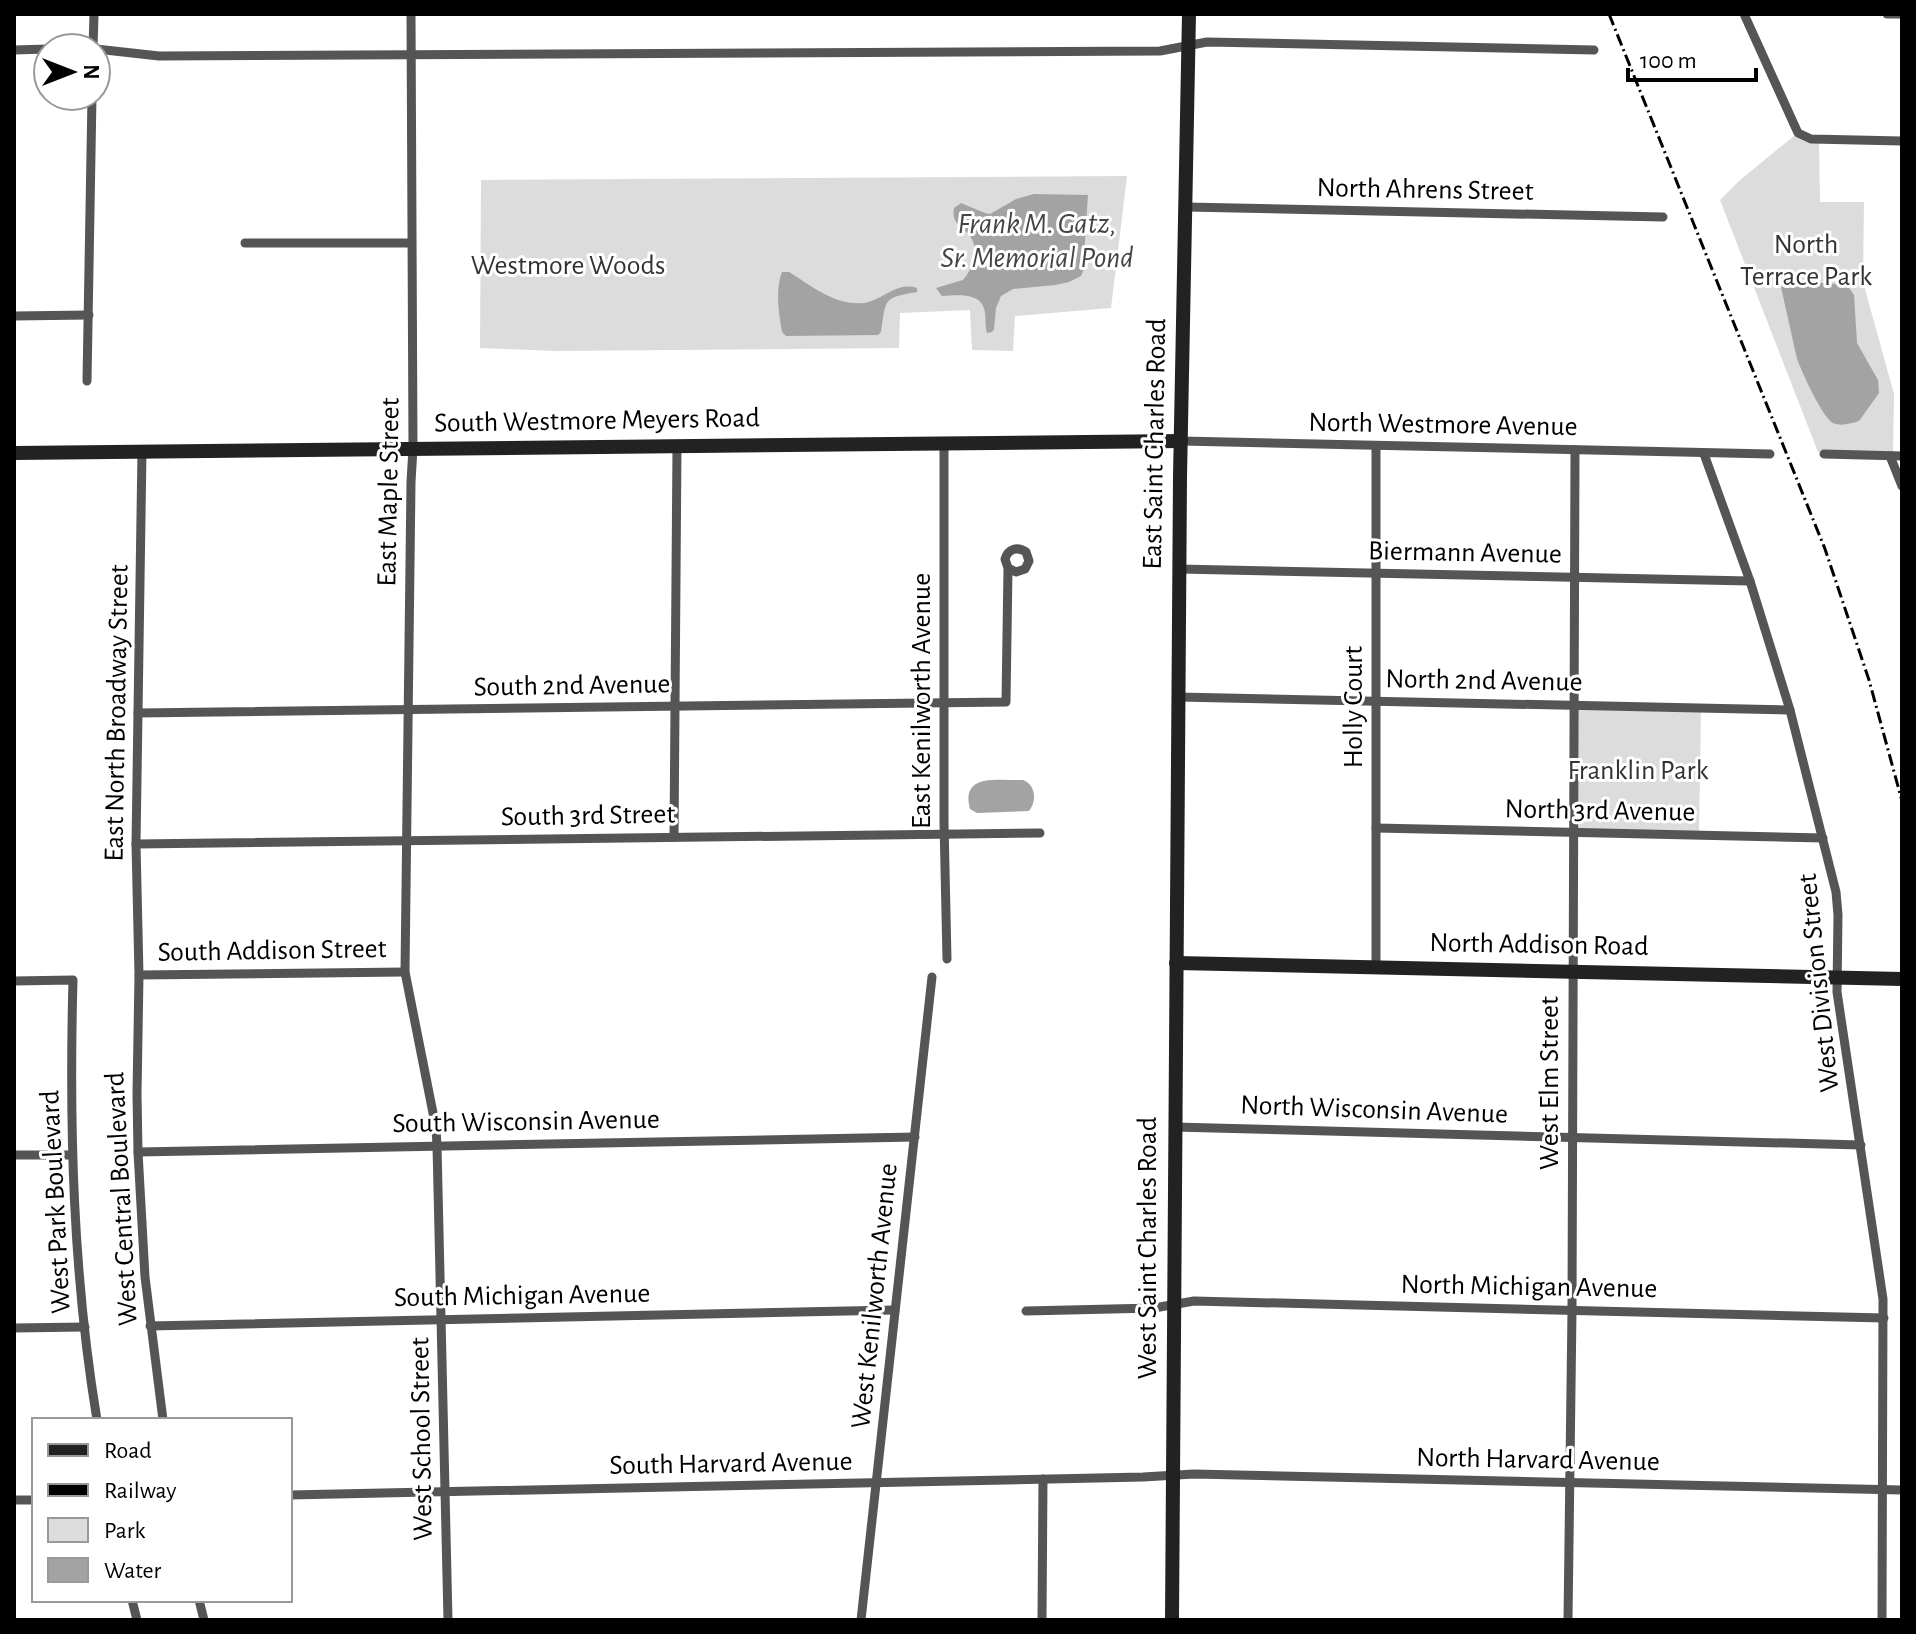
<svg xmlns="http://www.w3.org/2000/svg" width="1916" height="1634" font-family="'Alegreya Sans',sans-serif">
  <rect width="100%" height="100%" fill="#fff"/>
  <g fill="#dcdcdc">
    <path d="M 1795,135 L 1804,141 L 1819,143 L 1820,202 L 1864,202 L 1863,282 L 1894,394 L 1893,454 L 1818,452 L 1720,200 L 1739,181 Z"/>
    <path d="M 1127,176 L 1111,308 L 1015,316 L 1013,351 L 972,350 L 970,310 L 900,313 L 899,348 L 555,351 L 480,348 L 481,180 Z"/>
    <path d="M 1576,709 L 1701,711 L 1699,834 L 1576,830 Z"/>
  </g>
  <g fill="#a3a3a3">
    <path d="M 1034,194 L 1088,195 L 1083,271 L 1081,276 L 1069,282 L 1055,285 L 1013,289 L 1001,296 L 996,308 L 994,329 L 992,332 L 987,333 C 985,326 986,320 985,313 C 983,292 958,295 942,296 L 936,288 L 963,280 C 973,268 980,250 970,236 C 962,225 951,224 954,208 L 961,203 L 985,213 L 990,214 L 1016,199 Z"/>
    <path d="M 782,272 L 789,272 C 812,286 835,306 864,303 C 883,300 897,281 917,288 L 917,292 C 883,298 886,298 881,332 L 878,335 L 786,336 L 782,332 C 779,314 775,290 782,272 Z"/>
    <path d="M 1790,280 L 1847,285 L 1854,295 L 1857,343 L 1878,380 L 1879,393 L 1859,421 C 1852,423 1841,427 1833,423 C 1822,417 1802,372 1797,359 L 1781,287 Z"/>
    <path d="M 1023,780 C 1036,785 1037,801 1029,811 L 977,813 L 970,809 C 960,772 1000,781 1023,780 Z"/>
  </g>
  <g fill="none" stroke-linecap="round" stroke-linejoin="round">
    <g stroke="#555" stroke-width="9">
      <path d="M 411,14 L 413,448 L 411,482 L 405,972 L 436,1128 L 437,1146 L 448,1620"/>
      <path d="M 1744,14 L 1798,133 L 1811,139 L 1902,141"/>
      <path d="M 1887,14 L 1902,14"/>
      <path d="M 93,48 L 94,14"/>
      <path d="M 96,49 L 159,56 L 1160,51 L 1207,42 L 1594,50"/>
      <path d="M 14,50 L 48,49"/>
      <path d="M 1186,207 L 1663,217"/>
      <path d="M 245,243 L 411,243"/>
      <path d="M 14,316 L 89,315"/>
      <path d="M 87,381 L 92,96"/>
      <path d="M 1181,441 L 1770,454"/>
      <path d="M 944,443 L 944,823 L 947,959"/>
      <path d="M 142,451 L 136,844 L 139,975 L 137,1094 L 138,1152 L 145,1277 L 163,1420"/>
      <path d="M 1704,454 L 1750,581 L 1790,710 L 1836,892 L 1838,915 L 1837,992 L 1883,1299 L 1882,1620"/>
      <path d="M 1824,454 L 1902,456"/>
      <path d="M 1890,456 L 1902,486"/>
      <path d="M 1179,569 L 1750,581"/>
      <path d="M 1178,697 L 1790,710"/>
      <path d="M 138,713 L 1006,702 L 1008,568 L 1005,559 C 1008,549 1017,546 1026,552 L 1029,561 L 1025,569 L 1016,572 L 1008,568"/>
      <path d="M 1376,828 L 1823,838"/>
      <path d="M 674,837 L 677,446"/>
      <path d="M 136,844 L 1040,833"/>
      <path d="M 1376,967 L 1376,446"/>
      <path d="M 139,975 L 405,972"/>
      <path d="M 14,981 L 73,980 C 69,1127 73,1275 97,1420"/>
      <path d="M 1174,1127 L 1861,1145"/>
      <path d="M 138,1152 L 915,1137"/>
      <path d="M 14,1155 L 72,1155"/>
      <path d="M 1026,1311 L 1154,1308 L 1194,1301 L 1884,1318"/>
      <path d="M 150,1326 L 895,1310"/>
      <path d="M 14,1328 L 85,1327"/>
      <path d="M 290,1495 L 1143,1477 L 1194,1474 L 1902,1490"/>
      <path d="M 14,1500 L 34,1500"/>
      <path d="M 132,1600 L 137,1620"/>
      <path d="M 199,1600 L 204,1620"/>
      <path d="M 861,1620 L 932,977"/>
      <path d="M 1042,1620 L 1043,1479"/>
      <path d="M 1568,1620 L 1572,1310 L 1575,450"/>
    </g>
    <g stroke="#222" stroke-width="14">
      <path d="M 14,453 L 1181,441"/>
      <path d="M 1176,963 L 1902,979"/>
      <path d="M 1172,1620 L 1180,477 L 1189,14"/>
    </g>
    <path stroke="#000" stroke-width="3" stroke-dasharray="12 4 2 4" stroke-linecap="butt" d="M 1609,14 L 1825,549 L 1869,680 L 1902,801"/>
  </g>
  <g text-anchor="middle" dominant-baseline="central" stroke-width="6" stroke-linejoin="round" paint-order="stroke">
    <g font-size="28" fill="#000" stroke="#fff">
      <text transform="translate(1425 190) rotate(1)">North Ahrens Street</text>
      <text transform="translate(597 421) rotate(-1)">South Westmore Meyers Road</text>
      <text transform="translate(1443 425) rotate(1)">North Westmore Avenue</text>
      <text transform="translate(1155 444) rotate(-89)">East Saint Charles Road</text>
      <text transform="translate(389 492) rotate(-89)">East Maple Street</text>
      <text transform="translate(1465 553) rotate(1)">Biermann Avenue</text>
      <text transform="translate(1484 681) rotate(1)">North 2nd Avenue</text>
      <text transform="translate(572 686) rotate(-1)">South 2nd Avenue</text>
      <text transform="translate(922 701) rotate(-90)">East Kenilworth Avenue</text>
      <text transform="translate(1354 707) rotate(-90)">Holly Court</text>
      <text transform="translate(117 713) rotate(-89)">East North Broadway Street</text>
      <text transform="translate(1600 811) rotate(1)">North 3rd Avenue</text>
      <text transform="translate(588 816) rotate(-1)">South 3rd Street</text>
      <text transform="translate(1539 945) rotate(1)">North Addison Road</text>
      <text transform="translate(272 951) rotate(-1)">South Addison Street</text>
      <text transform="translate(1819 983) rotate(-96)">West Division Street</text>
      <text transform="translate(1550 1083) rotate(-90)">West Elm Street</text>
      <text transform="translate(1374 1110) rotate(2)">North Wisconsin Avenue</text>
      <text transform="translate(526 1122) rotate(-1)">South Wisconsin Avenue</text>
      <text transform="translate(122 1199) rotate(-93)">West Central Boulevard</text>
      <text transform="translate(56 1202) rotate(-93)">West Park Boulevard</text>
      <text transform="translate(1148 1248) rotate(-90)">West Saint Charles Road</text>
      <text transform="translate(1529 1287) rotate(1)">North Michigan Avenue</text>
      <text transform="translate(522 1296) rotate(-1)">South Michigan Avenue</text>
      <text transform="translate(875 1296) rotate(-84)">West Kenilworth Avenue</text>
      <text transform="translate(422 1439) rotate(-91)">West School Street</text>
      <text transform="translate(1538 1460) rotate(1)">North Harvard Avenue</text>
      <text transform="translate(731 1464) rotate(-1)">South Harvard Avenue</text>
    </g>
    <g font-size="28" fill="#333" stroke="#fff">
      <text x="1806" y="245">North<tspan x="1806" dy="32">Terrace Park</tspan></text>
      <text x="568" y="266">Westmore Woods</text>
      <text x="1638" y="771">Franklin Park</text>
    </g>
    <g font-size="30" font-style="italic" fill="#444" stroke="#fff">
      <text x="1037" y="224">Frank M. Gatz,<tspan x="1037" dy="34">Sr. Memorial Pond</tspan></text>
    </g>
  </g>
  <rect width="1916" height="1634" fill="none" stroke="#000000" stroke-width="32"/>
  <rect x="32" y="1418" width="260" height="184" fill="#ffffff" stroke="#999999" stroke-width="2"/>
  <rect x="48" y="1444" width="40" height="12" fill="#222222" stroke="#999999" stroke-width="2"/>
  <text x="104" y="1458" font-size="24" fill="#000000">Road</text>
  <rect x="48" y="1484" width="40" height="12" fill="#000000" stroke="#999999" stroke-width="2"/>
  <text x="104" y="1498" font-size="24" fill="#000000">Railway</text>
  <rect x="48" y="1518" width="40" height="24" fill="#dcdcdc" stroke="#999999" stroke-width="2"/>
  <text x="104" y="1538" font-size="24" fill="#000000">Park</text>
  <rect x="48" y="1558" width="40" height="24" fill="#a3a3a3" stroke="#999999" stroke-width="2"/>
  <text x="104" y="1578" font-size="24" fill="#000000">Water</text>
  <g transform="translate(72 72) rotate(90)"><circle r="38" fill="#ffffff" stroke="#999999" stroke-width="2"/>
  <path d="M0-6L14 30L0 20L-14 30Z" fill="#000000"/>
  <text y="-12" font-size="22" font-weight="bold" text-anchor="middle" fill="#000000">N</text>
  </g>
  <path d="M1628 68v12h128v-12" fill="none" stroke="#000000" stroke-width="4"/>
  <text x="1640" y="68" font-size="24" fill="#000000" stroke="#ffffff" stroke-width="6" paint-order="stroke">100 m</text>
</svg>
